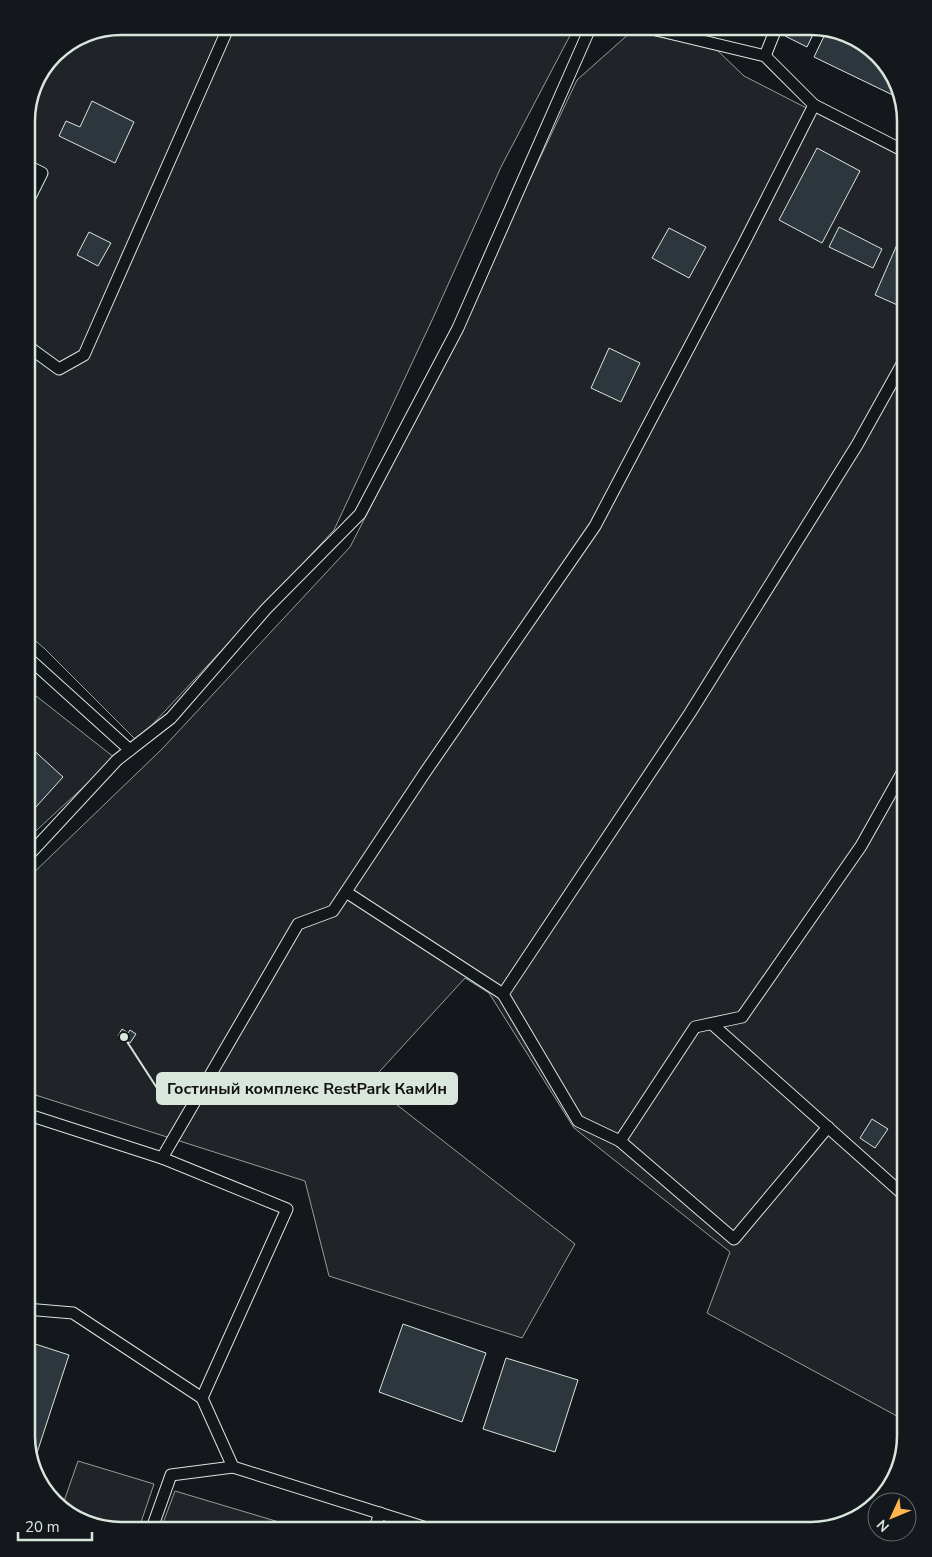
<svg xmlns="http://www.w3.org/2000/svg" width="932" height="1557" font-family="'Nunito Sans',sans-serif">
  <rect width="100%" height="100%" fill="#14181c"/>
  <g fill="#202428" stroke="#939e99">
    <path d="M 121,26 L 575,26 L 501,167 L 433,318 L 334,530 L 137,741 L 44,648 L 26,633 L 26,115 L 54,54 L 85,33 Z"/>
    <path d="M 632,31 L 716,49 L 744,76 L 906,159 L 906,1421 L 707,1313 L 730,1252 L 574,1128 L 489,993 L 465,978 L 369,1083 L 575,1244 L 522,1338 L 329,1276 L 305,1181 L 26,1092 L 26,880 L 162,749 L 350,547 L 421,409 L 577,80 Z"/>
    <path d="M 26,688 L 115,758 L 26,840 Z"/>
    <path d="M 78,1461 L 154,1484 L 138,1531 L 115,1531 L 69,1515 L 62,1507 Z"/>
    <path d="M 175,1491 L 309,1531 L 160,1531 Z"/>
  </g>
  <g fill="#2c363c" stroke="#d8e6dc">
    <path d="M 789,26 L 817,26 L 807,47 L 785,36 Z"/>
    <path d="M 827,30 L 864,42 L 896,79 L 901,99 L 814,57 Z"/>
    <path d="M 92,101 L 134,122 L 115,163 L 59,136 L 66,121 L 80,127 Z"/>
    <path d="M 817,148 L 860,171 L 822,243 L 779,220 Z"/>
    <path d="M 906,224 L 906,300 L 902,307 L 875,295 Z"/>
    <path d="M 839,227 L 882,249 L 873,268 L 829,247 Z"/>
    <path d="M 669,228 L 706,247 L 689,278 L 652,258 Z"/>
    <path d="M 89,232 L 111,243 L 98,266 L 77,255 Z"/>
    <path d="M 609,348 L 640,363 L 621,402 L 591,388 Z"/>
    <path d="M 28,745 L 63,777 L 26,818 L 26,746 Z"/>
    <path d="M 122,1029 L 128,1033 L 130,1030 L 136,1034 L 130,1043 L 118,1036 Z"/>
    <path d="M 872,1119 L 888,1129 L 875,1148 L 860,1138 Z"/>
    <path d="M 403,1324 L 486,1353 L 462,1422 L 379,1392 Z"/>
    <path d="M 26,1341 L 69,1355 L 34,1462 L 32,1461 L 26,1436 Z"/>
    <path d="M 506,1358 L 578,1380 L 555,1452 L 483,1429 Z"/>
    <path d="M 252,1522 L 273,1531 L 248,1531 Z"/>
  </g>
  <g fill="none" stroke-linecap="round" stroke-linejoin="round">
    <defs>
      <g id="lane">
        <path d="M 640,26 L 765,56 L 814,105 L 906,152"/>
        <path d="M 765,56 L 777,26"/>
        <path d="M 26,205 L 42,173 L 26,165"/>
        <path d="M 26,345 L 59,369 L 84,355 L 229,26"/>
        <path d="M 26,656 L 130,750"/>
        <path d="M 906,766 L 861,846 L 742,1017 L 695,1027 L 620,1141 L 578,1121 L 503,994 L 690,713 L 857,445 L 906,357"/>
        <path d="M 26,858 L 117,760 L 171,718 L 266,609 L 360,514 L 458,328 L 591,26"/>
        <path d="M 346,892 L 503,994"/>
        <path d="M 712,1024 L 906,1197"/>
        <path d="M 26,1114 L 162,1158 L 287,1209 L 202,1398"/>
        <path d="M 620,1141 L 734,1239 L 828,1127"/>
        <path d="M 162,1158 L 298,924 L 333,911 L 426,771 L 595,526 L 744,243 L 814,105"/>
        <path d="M 26,1309 L 73,1313 L 202,1398 L 233,1467 L 436,1531"/>
        <path d="M 151,1531 L 171,1475 L 233,1467"/>
        <path d="M 374,1531 L 380,1513"/>
      </g>
    </defs>
    <use href="#lane" stroke="#d8e6dc" stroke-width="13"/>
    <use href="#lane" stroke="#14181c" stroke-width="11"/>
  </g>
  <path d="M0 0H932V1557H0ZM121 35H811A86 86 0 0 1 897 121V1436A86 86 0 0 1 811 1522H121A86 86 0 0 1 35 1436V121A86 86 0 0 1 121 35Z" fill="#14181c" fill-rule="evenodd"/>
  <path fill="none" stroke="#d8e6dc" stroke-width="2.5" d="M121 35H811A86 86 0 0 1 897 121V1436A86 86 0 0 1 811 1522H121A86 86 0 0 1 35 1436V121A86 86 0 0 1 121 35Z"/>
  <path fill="none" stroke="#d8e6dc" stroke-width="2" d="M124 1037L157 1088"/>
  <circle fill="#d8e6dc" stroke="#14181c" stroke-width="2" cx="124" cy="1037" r="5"/>
  <rect fill="#d8e6dc" stroke="#d8e6dc" stroke-width="2" x="157" y="1073" width="300" height="31" rx="5"/>
  <g font-size="16" text-anchor="middle" font-weight="bold" fill="#111">
    <text x="307" y="1094">Гостиный комплекс RestPark КамИн</text>
  </g>
  <g transform="translate(892 1517) rotate(226)"><circle r="24" fill="#14181c" stroke="#626a69"/>
  <path d="M0-4L9 19L0 12L-9 19Z" fill="#ffb74d"/>
  <text y="-8" font-size="14" font-weight="bold" text-anchor="middle" fill="#d8e6dc">N</text>
  </g>
  <path d="M18 1532v8h74v-8" fill="none" stroke="#d8e6dc" stroke-width="2.5"/>
  <text x="25" y="1532" font-size="15" fill="#d8e6dc" stroke="#14181c" stroke-width="4" paint-order="stroke">20 m</text>
</svg>
